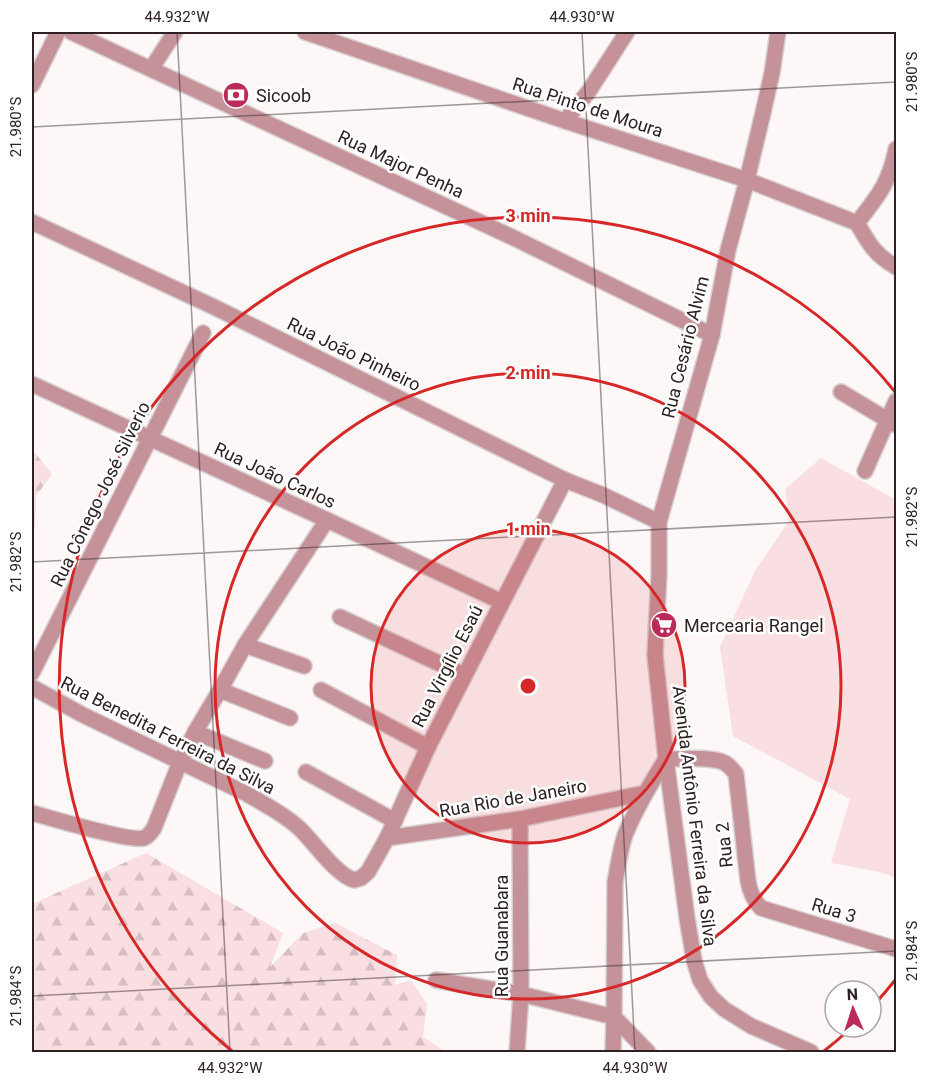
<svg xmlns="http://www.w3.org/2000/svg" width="928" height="1084" font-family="Roboto,sans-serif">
  <defs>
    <pattern id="forest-firs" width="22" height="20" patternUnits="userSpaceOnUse" patternTransform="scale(1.5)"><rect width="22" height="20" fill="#f9dee2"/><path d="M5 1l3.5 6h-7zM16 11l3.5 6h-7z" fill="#d6bec2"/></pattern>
  </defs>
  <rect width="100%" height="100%" fill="#fdf7f7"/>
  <path fill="#f9dee2" d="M 821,458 L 896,500 L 896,878 L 880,872 L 831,863 L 850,799 L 733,736 L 720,647 L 755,571 L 789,521 L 785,489 Z"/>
  <g fill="url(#forest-firs)">
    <path d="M 32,452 L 35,453 L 52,474 L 36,496 L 35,528 L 32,528 Z"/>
    <path d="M 146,853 L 283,933 L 270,967 L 303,933 L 335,923 L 397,955 L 395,985 L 411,980 L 427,1004 L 423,1037 L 446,1052 L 35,1052 L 32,1048 L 32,904 Z"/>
  </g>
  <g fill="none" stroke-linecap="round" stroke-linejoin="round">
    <defs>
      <g id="minor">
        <path d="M 71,32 L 514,238 L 712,335"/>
        <path d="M 305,32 L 565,121 L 747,180 L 857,223"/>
        <path d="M 778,32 L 772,73 L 762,117 L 747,180 L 728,250 L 712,335 L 659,522 L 659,575 L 655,655 L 666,759 L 687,918 L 694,960 L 700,980 L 711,997 L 724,1009 L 751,1026 L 811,1052"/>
        <path d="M 151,69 L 175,32"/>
        <path d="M 32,85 L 58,32"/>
        <path d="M 565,121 L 589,91 L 627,32"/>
        <path d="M 32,222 L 214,307 L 565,480 L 603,495 L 659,522"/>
        <path d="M 857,223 C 878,196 889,184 896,149"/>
        <path d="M 857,223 C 869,244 875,255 896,267"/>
        <path d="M 32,384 L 327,520 L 502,602"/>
        <path d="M 841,392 L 896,425"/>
        <path d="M 865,471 L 896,401"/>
        <path d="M 340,617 L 464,675"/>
        <path d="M 245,645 L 304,666"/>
        <path d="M 32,673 C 90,560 145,446 203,333"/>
        <path d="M 32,687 L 83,715 L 247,794 C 264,804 284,814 299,828 C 314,842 335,874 354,880 L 361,878 L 368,872 L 387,838 L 428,747 L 565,480"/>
        <path d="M 220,690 L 290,718"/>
        <path d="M 321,690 L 428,747"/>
        <path d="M 195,732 L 265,761"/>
        <path d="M 306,772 L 395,821"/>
        <path d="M 32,813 C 51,818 129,842 144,838 C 149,836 151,832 154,828 L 180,762 L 195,732 L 220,690 L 245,645 L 327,520"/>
        <path d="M 387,838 L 520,819 L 645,793"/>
        <path d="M 436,980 L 521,994 L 614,1017 L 648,1052"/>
        <path d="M 517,1052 L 521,994 L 520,819"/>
        <path d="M 613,1052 L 614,1017 L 615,882 C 618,866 620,850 625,835 C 636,808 651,783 666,759 C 682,759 711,756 725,763 C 730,766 733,770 736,774 L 748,881 C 750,892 753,900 761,908 L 896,949"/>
      </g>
    </defs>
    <use href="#minor" stroke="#d8d0d1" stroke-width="18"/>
    <use href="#minor" stroke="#c6929a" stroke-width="15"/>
  </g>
  <path fill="none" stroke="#2d2123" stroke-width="1.5" stroke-opacity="0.45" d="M 177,32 L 230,1052M 582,32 L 635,1052M 32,127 L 896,82M 32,562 L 896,517M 32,996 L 896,951"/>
  <circle cx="528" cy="686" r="157" fill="#d62828" fill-opacity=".12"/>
  <g fill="none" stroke="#d62828" stroke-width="3">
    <circle cx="528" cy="686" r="157"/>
    <circle cx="528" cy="686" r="313"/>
    <path d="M896 979A470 470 0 0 1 872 1007M849 1030A470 470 0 0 1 824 1051M232 1051A470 470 0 1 1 896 393"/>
  </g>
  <defs>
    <symbol id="bank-disc" viewBox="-11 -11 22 22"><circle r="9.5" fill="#ba2b58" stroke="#fff"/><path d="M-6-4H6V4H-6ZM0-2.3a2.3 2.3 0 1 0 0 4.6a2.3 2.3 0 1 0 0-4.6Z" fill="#fff"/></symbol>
    <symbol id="supermarket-disc" viewBox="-11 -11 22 22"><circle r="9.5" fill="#ba2b58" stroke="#fff"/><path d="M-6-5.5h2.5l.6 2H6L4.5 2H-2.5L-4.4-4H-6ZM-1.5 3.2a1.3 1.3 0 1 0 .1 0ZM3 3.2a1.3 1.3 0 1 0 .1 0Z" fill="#fff"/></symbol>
  </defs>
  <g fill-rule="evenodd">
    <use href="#bank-disc" x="221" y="80" width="30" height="30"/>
    <use href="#supermarket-disc" x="649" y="610" width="30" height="30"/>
  </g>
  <g text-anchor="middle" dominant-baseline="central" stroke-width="5" stroke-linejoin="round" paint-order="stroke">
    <g font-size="18" fill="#2d2123" stroke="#fff" text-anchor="start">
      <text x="256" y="95">Sicoob</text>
      <text x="684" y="625">Mercearia Rangel</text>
    </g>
    <g font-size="18" fill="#2d2123" stroke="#fff">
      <text transform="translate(588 107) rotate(18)">Rua Pinto de Moura</text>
      <text transform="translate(401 164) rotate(25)">Rua Major Penha</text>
      <text transform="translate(685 347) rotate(-76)">Rua Cesário Alvim</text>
      <text transform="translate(354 354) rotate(26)">Rua João Pinheiro</text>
      <text transform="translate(275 475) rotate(25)">Rua João Carlos</text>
      <text transform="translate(100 494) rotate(-64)">Rua Cônego José Silverio</text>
      <text transform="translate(447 666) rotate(-63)">Rua Virgílio Esaú</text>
      <text transform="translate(168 735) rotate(27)">Rua Benedita Ferreira da Silva</text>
      <text transform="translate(513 798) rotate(-10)">Rua Rio de Janeiro</text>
      <text transform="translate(695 816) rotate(83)">Avenida Antônio Ferreira da Silva</text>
      <text transform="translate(724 845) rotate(-96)">Rua 2</text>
      <text transform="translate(834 910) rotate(17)">Rua 3</text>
      <text transform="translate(501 936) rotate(-90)">Rua Guanabara</text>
    </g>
  </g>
  <circle cx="528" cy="686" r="9" fill="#d62828" stroke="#fff" stroke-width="3"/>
  <g font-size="18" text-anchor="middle" font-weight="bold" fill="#d62828" stroke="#fff" stroke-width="5" stroke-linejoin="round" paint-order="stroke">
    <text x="528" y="222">3 min</text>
    <text x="528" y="379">2 min</text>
    <text x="528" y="535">1 min</text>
  </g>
  <rect width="928" height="1084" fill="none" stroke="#ffffff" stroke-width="66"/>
  <g transform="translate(853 1009) rotate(357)"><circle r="28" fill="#ffffff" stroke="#aba6a7" stroke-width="1.5"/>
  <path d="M0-4.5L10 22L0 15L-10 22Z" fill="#ba2b58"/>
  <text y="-9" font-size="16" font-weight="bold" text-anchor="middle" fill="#2d2123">N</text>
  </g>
  <rect x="33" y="33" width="862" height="1018" fill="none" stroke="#2d2123" stroke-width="2"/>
  <g font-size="15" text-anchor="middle" fill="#2d2123">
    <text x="177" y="22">44.932°W</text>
    <text x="582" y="22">44.930°W</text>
    <text transform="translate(912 82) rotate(-90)" y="5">21.980°S</text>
    <text transform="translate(16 127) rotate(-90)" y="5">21.980°S</text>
    <text transform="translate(912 517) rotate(-90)" y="5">21.982°S</text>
    <text transform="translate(16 562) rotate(-90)" y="5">21.982°S</text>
    <text transform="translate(912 951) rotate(-90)" y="5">21.984°S</text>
    <text transform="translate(16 996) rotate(-90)" y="5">21.984°S</text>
    <text x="230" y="1073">44.932°W</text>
    <text x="635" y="1073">44.930°W</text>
  </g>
</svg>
